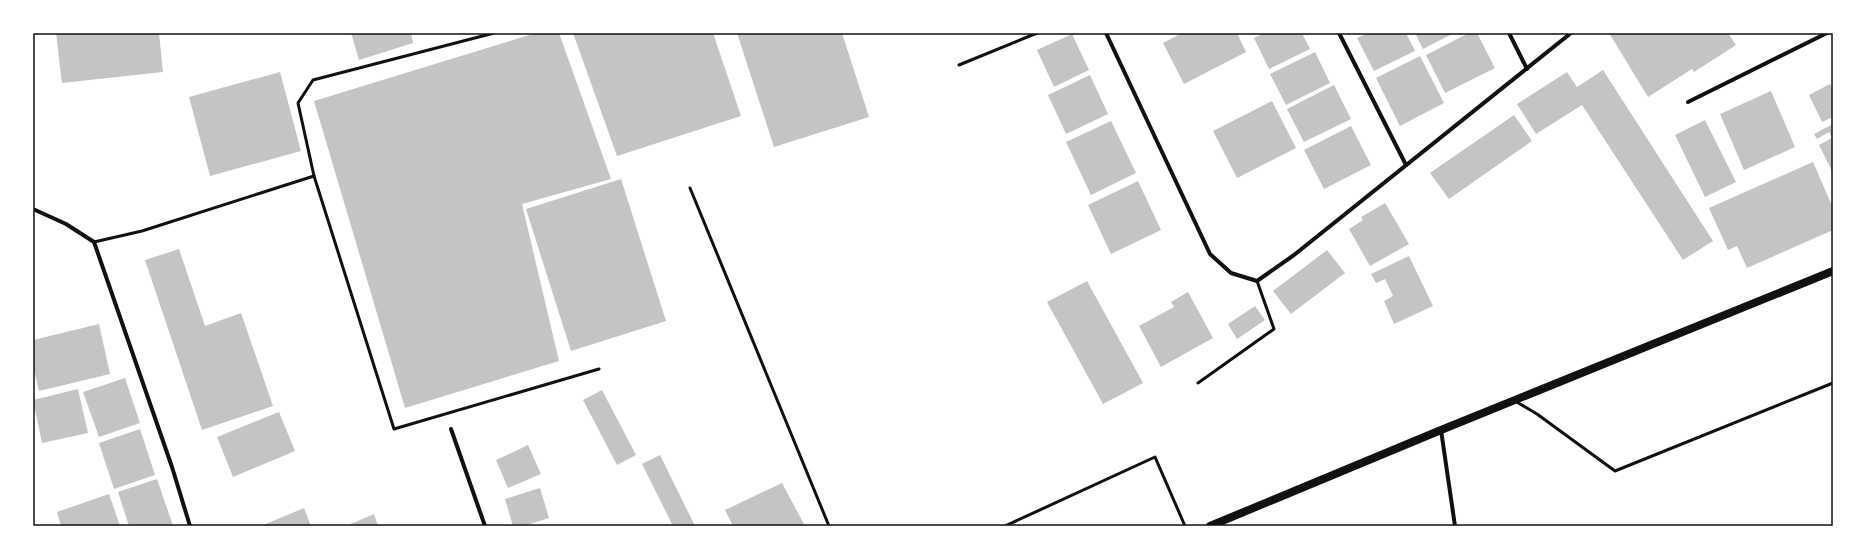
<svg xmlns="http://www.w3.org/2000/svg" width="1866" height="559" font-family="Ubuntu,sans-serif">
  <rect width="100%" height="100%" fill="#fff"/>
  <g fill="#c4c4c4">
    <path d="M 56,33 L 159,33 L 163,72 L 62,83 Z"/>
    <path d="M 351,33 L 411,33 L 413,43 L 359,60 Z"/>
    <path d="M 536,33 L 559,33 L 611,179 L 522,204 L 559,361 L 405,408 L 314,101 Z"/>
    <path d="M 573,33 L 713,33 L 741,116 L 617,156 Z"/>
    <path d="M 737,33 L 842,33 L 869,117 L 774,147 Z"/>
    <path d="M 1182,33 L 1237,33 L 1246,52 L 1184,84 L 1163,43 Z"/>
    <path d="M 1264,33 L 1302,33 L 1310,49 L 1269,69 L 1254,38 Z"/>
    <path d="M 1368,33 L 1406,33 L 1415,51 L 1374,71 L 1357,38 Z"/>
    <path d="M 1415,33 L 1454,33 L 1423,49 Z"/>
    <path d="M 1469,33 L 1477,33 L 1495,68 L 1445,93 L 1426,55 Z"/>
    <path d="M 1609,33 L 1728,33 L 1736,45 L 1694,72 L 1692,69 L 1648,97 Z"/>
    <path d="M 1072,34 L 1089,70 L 1054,87 L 1037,50 Z"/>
    <path d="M 1315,52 L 1330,83 L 1286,105 L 1270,74 Z"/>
    <path d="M 1420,56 L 1444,103 L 1400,126 L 1376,78 Z"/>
    <path d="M 1603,70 L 1713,241 L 1683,260 L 1582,105 L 1536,134 L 1517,104 L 1567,72 L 1577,87 Z"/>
    <path d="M 280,72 L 301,151 L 210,176 L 189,97 Z"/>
    <path d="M 1090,75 L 1108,114 L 1066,134 L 1048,95 Z"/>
    <path d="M 1830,84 L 1833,91 L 1833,117 L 1822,122 L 1809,95 Z"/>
    <path d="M 1334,85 L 1351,119 L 1304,142 L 1287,109 Z"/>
    <path d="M 1771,91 L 1795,147 L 1744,170 L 1720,114 Z"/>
    <path d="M 1272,101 L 1296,148 L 1237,178 L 1213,131 Z"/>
    <path d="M 1514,115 L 1532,141 L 1449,199 L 1430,173 Z"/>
    <path d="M 1705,120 L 1736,182 L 1705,197 L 1675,135 Z"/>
    <path d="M 1111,121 L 1136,173 L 1091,195 L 1066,142 Z"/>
    <path d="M 1833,124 L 1833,173 L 1819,145 L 1832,138 L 1829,132 L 1817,139 L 1814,134 Z"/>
    <path d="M 1351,126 L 1371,165 L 1324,189 L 1304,150 Z"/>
    <path d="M 1813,162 L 1833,208 L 1833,230 L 1747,268 L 1737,246 L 1728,250 L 1709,208 Z"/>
    <path d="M 621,179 L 666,321 L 571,351 L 526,209 Z"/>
    <path d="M 1138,181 L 1161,230 L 1111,254 L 1088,205 Z"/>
    <path d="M 1385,203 L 1409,244 L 1370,266 L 1349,229 L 1363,220 L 1361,217 Z"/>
    <path d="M 179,249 L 205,326 L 241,313 L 273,406 L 202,430 L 145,260 Z"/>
    <path d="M 1327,250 L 1345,273 L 1291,314 L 1273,291 Z"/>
    <path d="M 1409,256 L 1433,306 L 1394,324 L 1384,301 L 1393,296 L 1385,279 L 1376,283 L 1371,274 Z"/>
    <path d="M 1087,281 L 1143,383 L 1103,404 L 1047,302 Z"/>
    <path d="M 1188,292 L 1213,338 L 1161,367 L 1139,326 L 1174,307 L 1171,302 Z"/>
    <path d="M 1255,306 L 1265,320 L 1237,339 L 1228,324 Z"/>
    <path d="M 99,324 L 110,374 L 39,391 L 33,366 L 33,340 Z"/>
    <path d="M 125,378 L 140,423 L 99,437 L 83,392 Z"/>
    <path d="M 78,389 L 88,433 L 42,443 L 33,400 Z"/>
    <path d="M 602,390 L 636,455 L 617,465 L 583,400 Z"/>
    <path d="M 279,412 L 295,451 L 233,477 L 217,437 Z"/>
    <path d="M 140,429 L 155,475 L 114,489 L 99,443 Z"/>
    <path d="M 528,445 L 541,474 L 508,488 L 496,460 Z"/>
    <path d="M 660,455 L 695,526 L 673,526 L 642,464 Z"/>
    <path d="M 157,479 L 173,526 L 129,526 L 118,492 Z"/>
    <path d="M 782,483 L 805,526 L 733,526 L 725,510 Z"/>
    <path d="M 540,488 L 549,518 L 524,526 L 513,526 L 505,499 Z"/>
    <path d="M 109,494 L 120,526 L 61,526 L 57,512 Z"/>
    <path d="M 304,508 L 311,526 L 261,526 Z"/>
    <path d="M 374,514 L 378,526 L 346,526 Z"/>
  </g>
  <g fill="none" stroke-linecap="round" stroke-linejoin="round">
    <g stroke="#111" stroke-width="3">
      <path d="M 494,33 L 313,80 L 298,103 L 314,176 L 394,429 L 599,369"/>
      <path d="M 959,65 L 1037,33"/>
      <path d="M 690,188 L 829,526"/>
      <path d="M 94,242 L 142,231 L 314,176"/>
      <path d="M 1198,383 L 1274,329 L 1257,281"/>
      <path d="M 1515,401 L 1537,414 L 1615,471 L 1833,383"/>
      <path d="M 1005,526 L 1155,457 L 1185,526"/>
    </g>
    <g stroke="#111" stroke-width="4">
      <path d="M 1106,33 L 1210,254 L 1231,273 L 1257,281 L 1294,255 L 1571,33"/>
      <path d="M 1339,33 L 1406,165"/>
      <path d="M 1509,33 L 1527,69"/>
      <path d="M 1688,102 L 1827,33"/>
      <path d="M 33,209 L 66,224 L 94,242 L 172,467 L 190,526"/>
      <path d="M 451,429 L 485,526"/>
      <path d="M 1441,430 L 1455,526"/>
    </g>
    <path stroke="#111" stroke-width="8" d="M 1210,526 L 1441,430 L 1833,271"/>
  </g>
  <rect width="1866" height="559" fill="none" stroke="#ffffff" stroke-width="68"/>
  <rect x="34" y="34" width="1798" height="491" fill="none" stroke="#111" stroke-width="1.5"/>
</svg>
